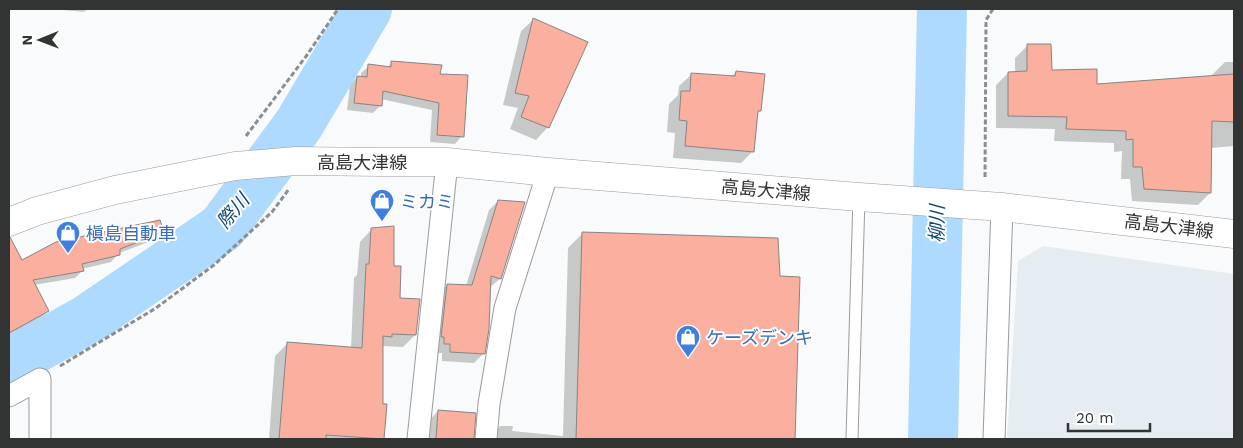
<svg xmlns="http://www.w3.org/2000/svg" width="1243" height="448" font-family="'Work Sans','Noto Sans JP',sans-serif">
  <rect width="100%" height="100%" fill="#f9fafb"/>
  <path fill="#e5edf3" d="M 1043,246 L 1234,274 L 1234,439 L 1007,439 L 1018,261 Z"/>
  <g fill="#0003">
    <path d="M 52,9 L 87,9 L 84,12 Z"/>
    <path d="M 534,19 L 548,127 L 536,140 L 510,129 L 518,108 L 503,105 L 521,31 Z"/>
    <path d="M 1027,46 L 1051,71 L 1096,86 L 1209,78 L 1225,62 L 1234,62 L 1234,146 L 1211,148 L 1210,193 L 1198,205 L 1132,201 L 1130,179 L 1121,179 L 1122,151 L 1114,152 L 1114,143 L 1054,141 L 1055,129 L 996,128 L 996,85 L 1008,73 L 1015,73 L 1015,58 Z"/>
    <path d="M 392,62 L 439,75 L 462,136 L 455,144 L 430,142 L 432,110 L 381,99 L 381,105 L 373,113 L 347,110 L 350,85 L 357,77 L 361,78 L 361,73 L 369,66 L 387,68 Z"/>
    <path d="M 736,72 L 760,111 L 756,114 L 753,151 L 741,163 L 673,158 L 675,133 L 667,132 L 669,104 L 678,95 L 679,86 L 692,74 L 731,77 Z"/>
    <path d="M 498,201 L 500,279 L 490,287 L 483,354 L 474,363 L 442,361 L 442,353 L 435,353 L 438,294 L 447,285 L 466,286 L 489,210 Z"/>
    <path d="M 372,229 L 392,267 L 399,300 L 415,335 L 403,347 L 382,346 L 382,405 L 385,405 L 382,439 L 269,439 L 275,356 L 287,344 L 351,349 L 354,278 L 357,275 L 360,242 Z"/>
    <path d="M 162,232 L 154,240 L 119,253 L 111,262 L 82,269 L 82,271 L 75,278 L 34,285 L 48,311 L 40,319 L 9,335 L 9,268 L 56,243 Z"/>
    <path d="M 583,233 L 778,278 L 799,278 L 794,439 L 487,439 L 500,426 L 513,426 L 512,431 L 563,436 L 568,248 Z"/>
    <path d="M 438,411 L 474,414 L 473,439 L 423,439 L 424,426 Z"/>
  </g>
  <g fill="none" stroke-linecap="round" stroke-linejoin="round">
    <g stroke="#afdaff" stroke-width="50">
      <path d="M 9,363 L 88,319 L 222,228 L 299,124 L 367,9"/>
      <path d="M 933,439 L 942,9"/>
    </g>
  </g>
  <g fill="#faaf9f" stroke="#868584">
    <path d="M 533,18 L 588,42 L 549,128 L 521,117 L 529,96 L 515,93 Z"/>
    <path d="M 1027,44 L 1051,44 L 1052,70 L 1097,69 L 1097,84 L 1234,74 L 1234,122 L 1212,121 L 1211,193 L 1144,189 L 1142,167 L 1133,167 L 1133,139 L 1126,140 L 1126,131 L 1066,129 L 1067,117 L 1008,116 L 1008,72 L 1027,71 Z"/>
    <path d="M 391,61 L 442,65 L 440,74 L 468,75 L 464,137 L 437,135 L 439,103 L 383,91 L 382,106 L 354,103 L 357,76 L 367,77 L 368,64 L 391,67 Z"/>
    <path d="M 736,71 L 765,74 L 761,111 L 758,111 L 754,152 L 685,146 L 687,121 L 679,120 L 681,91 L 690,91 L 691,73 L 735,76 Z"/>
    <path d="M 498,200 L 525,202 L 501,279 L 491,276 L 489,329 L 485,354 L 450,352 L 450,344 L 444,344 L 444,337 L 441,337 L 447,284 L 472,285 Z"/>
    <path d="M 160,220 L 164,232 L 120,249 L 120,255 L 82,264 L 84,271 L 33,280 L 49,311 L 9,333 L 9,237 L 10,237 L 22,260 L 56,242 Z"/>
    <path d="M 394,226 L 394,266 L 401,266 L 400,298 L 420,299 L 416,335 L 392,334 L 392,337 L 383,336 L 383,404 L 387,404 L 384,439 L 326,435 L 326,439 L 279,439 L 287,342 L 362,348 L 366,264 L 369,264 L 371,228 Z"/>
    <path d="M 582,232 L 778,238 L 780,276 L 800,277 L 795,439 L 576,439 Z"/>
    <path d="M 438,410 L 476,413 L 474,439 L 436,439 Z"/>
  </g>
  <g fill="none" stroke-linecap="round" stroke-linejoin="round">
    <defs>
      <path id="lane" d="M 852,439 L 859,197"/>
      <g id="street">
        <path d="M 9,396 L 40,379 L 40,439"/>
        <path d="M 418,439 L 447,162"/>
        <path d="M 486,439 L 489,404 L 505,308 L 548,172"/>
        <path d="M 994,439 L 1002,207"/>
      </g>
      <path id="secondary" d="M 9,222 L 37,211 L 115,190 L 235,166 L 296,161 L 382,162 L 447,162 L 548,172 L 859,197 L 1002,207 L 1234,234"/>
    </defs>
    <use href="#lane" stroke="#9a9b9c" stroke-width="13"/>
    <use href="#street" stroke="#9a9b9c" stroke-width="23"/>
    <use href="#secondary" stroke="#9a9b9c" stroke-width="29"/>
    <g stroke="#8c8d8e" stroke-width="3" stroke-dasharray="5 2.5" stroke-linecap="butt">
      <path d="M 246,136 L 307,55 L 338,9"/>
      <path d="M 985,177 L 986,20 L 993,9"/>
      <path d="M 60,366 L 156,308 L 214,265 L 272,212 L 289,189"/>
    </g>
    <use href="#lane" stroke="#fff" stroke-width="11"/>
    <use href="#street" stroke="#fff" stroke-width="21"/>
    <use href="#secondary" stroke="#fff" stroke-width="28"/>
  </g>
  <defs>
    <symbol id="shop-pin" viewBox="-11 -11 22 30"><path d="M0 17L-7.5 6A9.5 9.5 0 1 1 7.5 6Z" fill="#3f7fe0" stroke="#fff"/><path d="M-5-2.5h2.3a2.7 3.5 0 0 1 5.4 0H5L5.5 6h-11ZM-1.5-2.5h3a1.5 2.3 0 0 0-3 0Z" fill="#fff"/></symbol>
  </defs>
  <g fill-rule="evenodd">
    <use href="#shop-pin" x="368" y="187" width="28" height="38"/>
    <use href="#shop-pin" x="54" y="219" width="28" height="38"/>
    <use href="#shop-pin" x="674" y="323" width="28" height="38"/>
  </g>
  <g text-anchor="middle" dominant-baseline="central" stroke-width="4" stroke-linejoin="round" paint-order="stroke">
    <g font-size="18" fill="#323333" stroke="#fff">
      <text x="362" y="162">高島大津線</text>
      <text transform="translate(766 190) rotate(5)">高島大津線</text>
      <text transform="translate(1169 226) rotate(7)">高島大津線</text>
    </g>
    <g font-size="18" fill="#366cbe" stroke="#fff" text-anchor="start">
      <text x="400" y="201">ミカミ</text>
      <text x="86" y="233">槇島自動車</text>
      <text x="706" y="337">ケーズデンキ</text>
    </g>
    <g font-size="19" font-style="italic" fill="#124870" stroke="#fff">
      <text transform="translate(233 211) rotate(-50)">際川</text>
      <text transform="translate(937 224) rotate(-89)">柳川</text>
    </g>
  </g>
  <rect width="1243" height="448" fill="none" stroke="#323333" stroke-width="20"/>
  <g transform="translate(40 40) rotate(269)" stroke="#ffffff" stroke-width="4" paint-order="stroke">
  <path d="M0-4L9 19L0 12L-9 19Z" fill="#323333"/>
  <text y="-8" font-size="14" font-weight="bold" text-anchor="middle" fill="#323333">N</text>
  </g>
  <path d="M1068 423v8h82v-8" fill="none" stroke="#323333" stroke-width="2.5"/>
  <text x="1076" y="423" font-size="15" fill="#323333" stroke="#ffffff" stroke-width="4" paint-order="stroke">20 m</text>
</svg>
